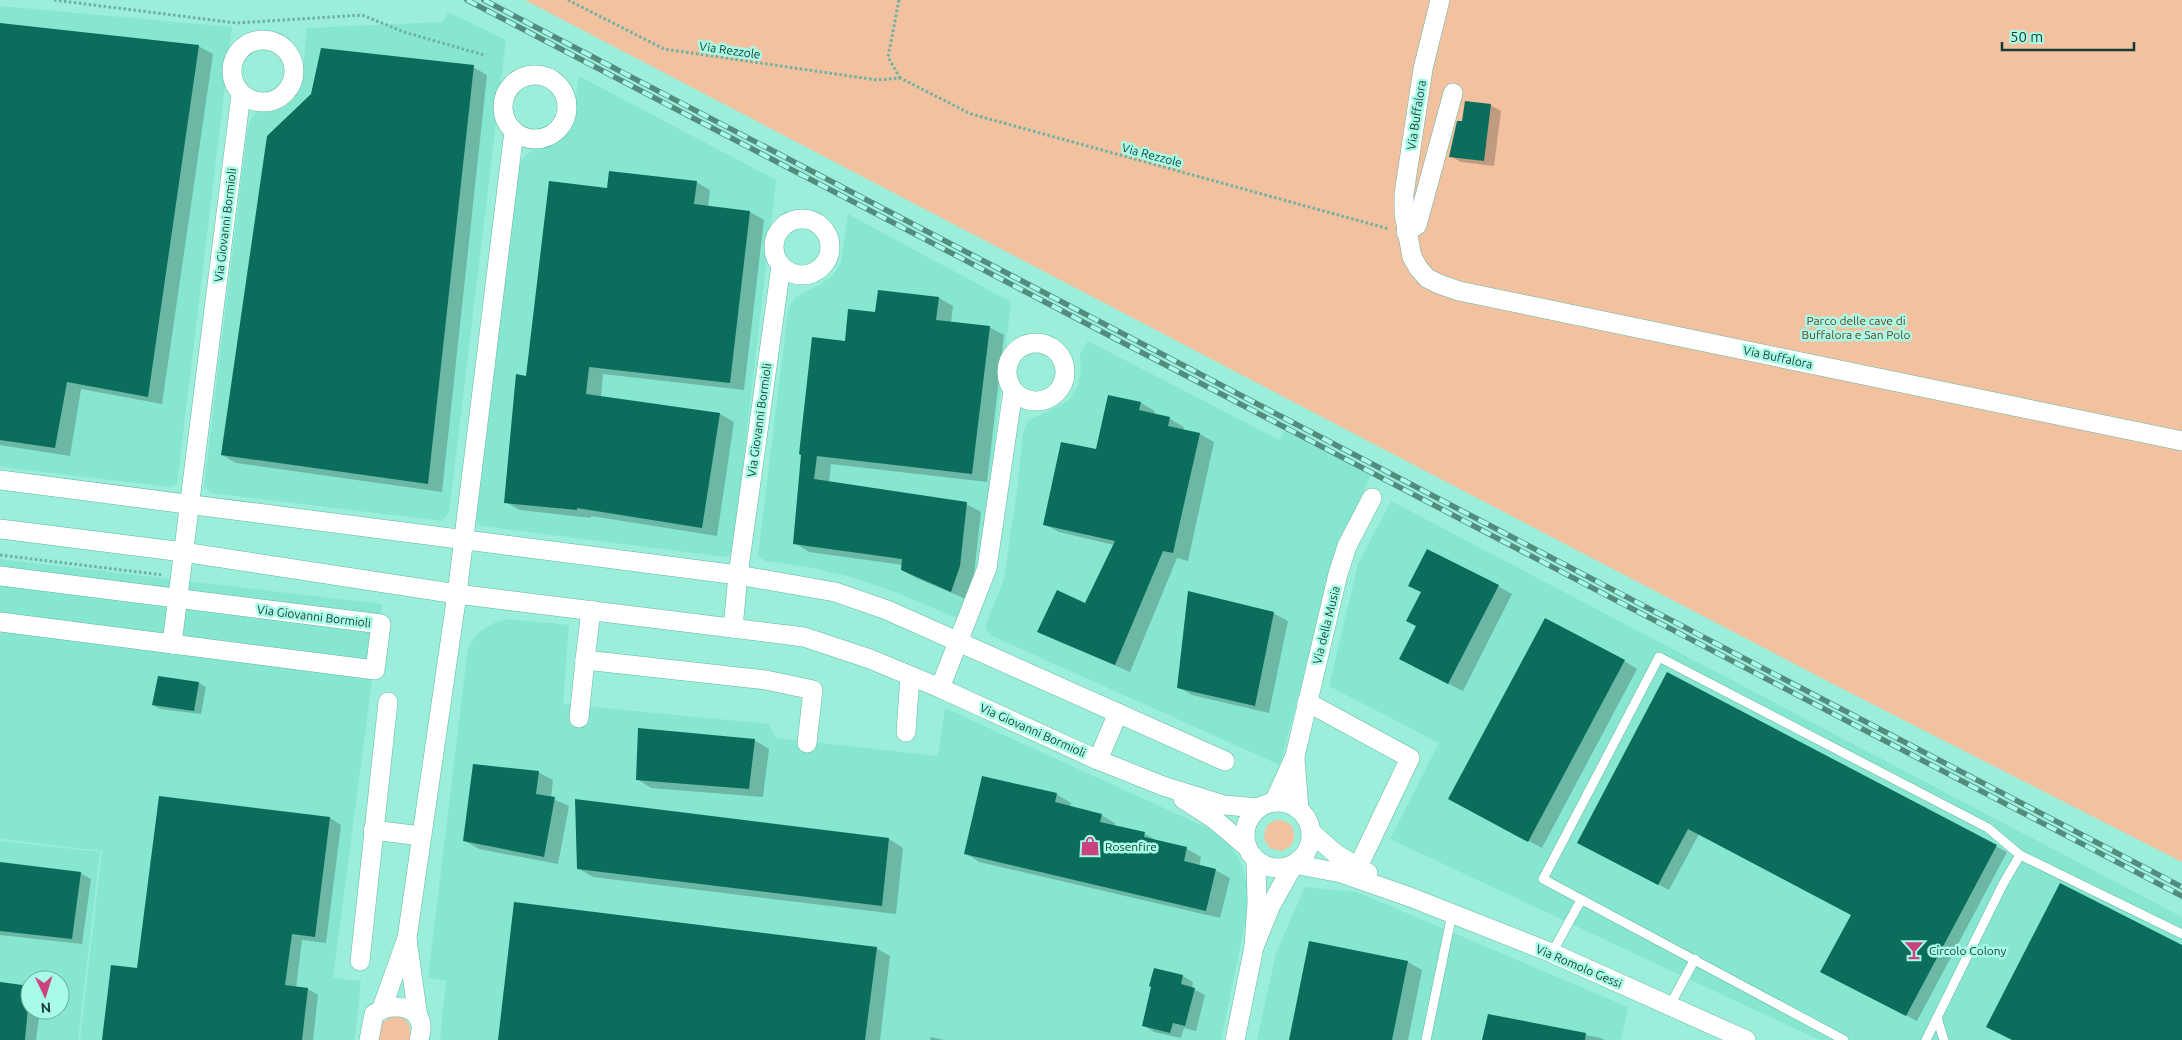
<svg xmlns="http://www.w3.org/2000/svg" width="2182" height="1040" font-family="Ubuntu,sans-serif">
  <rect width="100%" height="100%" fill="#9beeda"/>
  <g fill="#87e6cf" fill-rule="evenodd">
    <path d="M 0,6 L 232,27 L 177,484 L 170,487 L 0,467 Z"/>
    <path d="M 448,12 L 506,40 L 449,513 L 442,521 L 211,493 L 204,486 L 247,133 L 250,120 L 256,113 L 285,101 L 296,88 L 303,70 L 307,28 L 443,22 Z"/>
    <path d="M 579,76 L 776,180 L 733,551 L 726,557 L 481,526 L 476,521 L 517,174 L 522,159 L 533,149 L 563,134 L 572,121 Z"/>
    <path d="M 848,214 L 1011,302 L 984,532 L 978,570 L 961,616 L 954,617 L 895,592 L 851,577 L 808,567 L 765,561 L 758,556 L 788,312 L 792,301 L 797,296 L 819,285 L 833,275 L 841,262 Z"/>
    <path d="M 1088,341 L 1279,440 L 1285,431 L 1371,475 L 1338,546 L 1280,765 L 990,635 L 987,630 L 986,624 L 1004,579 L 1018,483 L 1023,433 L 1028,421 L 1068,401 L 1078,386 L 1081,370 L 1080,354 Z"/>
    <path d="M 1391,501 L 2182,917 L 2182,1040 L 1819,1040 L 1390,839 L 1439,743 L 1329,686 L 1358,564 Z"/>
    <path d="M 0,559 L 382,604 L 333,978 L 361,981 L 355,1040 L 80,1040 L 102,851 L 0,839 Z"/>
    <path d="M 509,619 L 569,625 L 563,704 L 769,724 L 776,738 L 938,756 L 945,708 L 1214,831 L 1232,847 L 1243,867 L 1248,889 L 1247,914 L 1221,1040 L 440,1040 L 446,981 L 428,978 L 468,648 L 478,633 L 494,623 Z"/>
    <path d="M 0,841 L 100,852 L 78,1040 L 0,1040 ZM 30,980 L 60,980 L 60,1010 L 30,1010 Z"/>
    <path d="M 1305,887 L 1357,892 L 1628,1007 L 1621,1040 L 1257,1040 L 1276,953 Z"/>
  </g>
  <g fill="#f2c2a0">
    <path d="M 525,0 L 2182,0 L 2182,862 L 1829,682 Z"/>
    <path d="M 1276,820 C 1291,819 1299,832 1291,846 L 1281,851 L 1270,848 L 1264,839 L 1266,826 Z"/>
    <path d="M 392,1016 C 408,1017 412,1024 410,1040 L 379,1040 L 382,1023 Z"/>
  </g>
  <g fill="#0003">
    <path d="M 0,24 L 198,46 L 213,54 L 162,404 L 81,389 L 70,456 L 0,445 Z"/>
    <path d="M 473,67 L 487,75 L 442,492 L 236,463 L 222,455 Z"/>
    <path d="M 1490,105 L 1501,111 L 1494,166 L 1461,162 L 1450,156 L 1463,123 Z"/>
    <path d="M 696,182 L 710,190 L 708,207 L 750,212 L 764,220 L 744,390 L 603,374 L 601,397 L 720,414 L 734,422 L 717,536 L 591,516 L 591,518 L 520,510 L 505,502 L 527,377 L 608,189 Z"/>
    <path d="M 939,298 L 953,306 L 951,323 L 989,327 L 1004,335 L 987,482 L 831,464 L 829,483 L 966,504 L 981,512 L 974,574 L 966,599 L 916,578 L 902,570 L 903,565 L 809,552 L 795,543 L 846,342 L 877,313 Z"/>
    <path d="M 1109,396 L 1141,403 L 1155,411 L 1154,415 L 1170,419 L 1184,427 L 1183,431 L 1200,434 L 1214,442 L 1188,561 L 1177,558 L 1130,672 L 1053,639 L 1039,631 L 1086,604 L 1114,545 L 1059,532 L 1044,524 L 1097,451 Z"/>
    <path d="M 1498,586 L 1512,594 L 1463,691 L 1414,667 Z"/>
    <path d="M 1273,613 L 1288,621 L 1269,713 L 1192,695 L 1178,687 Z"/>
    <path d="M 1624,661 L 1637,669 L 1542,848 L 1463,806 Z"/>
    <path d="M 1668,674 L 2007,852 L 1917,1021 L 1833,977 L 1852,915 L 1699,834 L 1669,890 L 1589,848 Z"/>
    <path d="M 159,677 L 199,683 L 206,687 L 201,714 L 160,709 L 153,705 Z"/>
    <path d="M 754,740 L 769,749 L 763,797 L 651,788 L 637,779 Z"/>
    <path d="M 538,772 L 553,780 L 551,798 L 569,806 L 558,864 L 479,849 L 465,841 Z"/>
    <path d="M 1056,794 L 1071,803 L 1070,807 L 1101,815 L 1115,823 L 1115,827 L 1145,834 L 1160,842 L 1187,849 L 1201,857 L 1199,866 L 1215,870 L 1230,878 L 1220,918 L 979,862 L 965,853 Z"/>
    <path d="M 160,797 L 330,818 L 341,825 L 326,943 L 302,940 L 296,988 L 308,989 L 318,995 L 313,1040 L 104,1040 L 138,969 Z"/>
    <path d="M 576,801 L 889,839 L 903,848 L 896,914 L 593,877 L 579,869 Z"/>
    <path d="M 0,863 L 80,873 L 91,879 L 82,944 L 0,935 Z"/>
    <path d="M 876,948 L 890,956 L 880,1040 L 499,1040 Z"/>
    <path d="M 1408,962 L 1422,970 L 1408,1040 L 1290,1040 Z"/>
    <path d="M 1155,970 L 1183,976 L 1193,982 L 1192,988 L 1205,995 L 1196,1031 L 1184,1028 L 1181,1038 L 1154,1032 L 1143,1025 Z"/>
    <path d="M 0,984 L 30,987 L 30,1010 L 40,1010 L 36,1040 L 0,1040 Z"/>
    <path d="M 1489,1015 L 1601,1038 L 1605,1040 L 1484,1040 Z"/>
    <path d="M 931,1037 L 944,1040 L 930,1040 Z"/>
  </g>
  <g fill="#0b6e5d">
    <path d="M 0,23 L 199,45 L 148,397 L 67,382 L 55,448 L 0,440 Z"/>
    <path d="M 321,48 L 474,65 L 428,484 L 221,455 L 267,136 L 311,94 Z"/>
    <path d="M 1465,101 L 1491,104 L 1484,161 L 1449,157 L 1457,121 L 1462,121 Z"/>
    <path d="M 609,171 L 697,181 L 694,204 L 750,211 L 730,383 L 589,367 L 586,394 L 720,413 L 702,528 L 577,508 L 577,510 L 504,503 L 516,374 L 526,376 L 549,181 L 607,188 Z"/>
    <path d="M 878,290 L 939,297 L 936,320 L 990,326 L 972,474 L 817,456 L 814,479 L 967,502 L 960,566 L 951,592 L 901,570 L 902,559 L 793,544 L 801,455 L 799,454 L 812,337 L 845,341 L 848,309 L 875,312 Z"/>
    <path d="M 1108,395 L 1141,402 L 1139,410 L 1170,417 L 1168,426 L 1200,433 L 1173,553 L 1163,551 L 1115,665 L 1037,632 L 1057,590 L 1085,603 L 1115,541 L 1043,525 L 1061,442 L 1096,449 Z"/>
    <path d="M 1427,549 L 1499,585 L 1448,684 L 1399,659 L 1416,626 L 1406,621 L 1421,592 L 1408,586 Z"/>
    <path d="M 1188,591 L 1274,612 L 1255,706 L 1177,688 Z"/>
    <path d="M 1545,618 L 1625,660 L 1528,842 L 1448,799 Z"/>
    <path d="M 1667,672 L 1997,845 L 1906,1016 L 1820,972 L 1851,915 L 1688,829 L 1658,885 L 1577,843 Z"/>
    <path d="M 158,676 L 199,682 L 194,711 L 152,705 Z"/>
    <path d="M 638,728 L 755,739 L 749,789 L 636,780 Z"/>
    <path d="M 473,764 L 539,771 L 536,794 L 555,797 L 544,857 L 463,841 Z"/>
    <path d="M 982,776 L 1057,793 L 1055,802 L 1102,814 L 1100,822 L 1145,832 L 1144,837 L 1187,847 L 1184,861 L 1216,869 L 1206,911 L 964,854 Z"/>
    <path d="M 159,796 L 330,817 L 315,937 L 292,934 L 285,985 L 308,988 L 302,1040 L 102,1040 L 111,965 L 137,968 Z"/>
    <path d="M 575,799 L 889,838 L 882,906 L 577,869 Z"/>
    <path d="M 0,862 L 81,872 L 72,939 L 0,931 Z"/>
    <path d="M 2060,883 L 2182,945 L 2182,1040 L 2012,1040 L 1986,1027 Z"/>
    <path d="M 514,902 L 877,947 L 865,1040 L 498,1040 Z"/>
    <path d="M 1309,941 L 1408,961 L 1392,1040 L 1289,1040 Z"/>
    <path d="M 1154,968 L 1183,975 L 1181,984 L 1195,988 L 1185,1026 L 1173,1023 L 1170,1033 L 1142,1026 L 1151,987 L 1149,986 Z"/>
    <path d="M 0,982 L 30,986 L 25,1040 L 0,1040 Z"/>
    <path d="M 1488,1014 L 1586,1033 L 1585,1040 L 1482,1040 Z"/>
  </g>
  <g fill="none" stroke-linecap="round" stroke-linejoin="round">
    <defs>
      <g id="lane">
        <path d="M 2020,855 L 2182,934"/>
        <path d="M 1552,953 L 1581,900"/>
        <path d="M 1670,1005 L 1695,959"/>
        <path d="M 1937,1018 L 1944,1040"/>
        <path d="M 1426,1040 L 1452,914"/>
        <path d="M 1844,1040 L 1543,879 L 1659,657 L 1988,828 L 2020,855 L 2003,884 L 1926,1040"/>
      </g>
      <g id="street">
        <path d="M 1440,0 L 1423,69 L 1404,194 L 1404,214 L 1412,257 L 1419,269 L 1427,278 L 1439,284 L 1459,291 L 2182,441"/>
        <circle cx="263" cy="71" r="31"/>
        <circle cx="535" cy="107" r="32"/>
        <circle cx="802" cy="247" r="28"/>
        <path d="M 1406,232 L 1417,225 L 1453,93"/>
        <circle cx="1036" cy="372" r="29"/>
        <path d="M 0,480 L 738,575 L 835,592 L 887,610 L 1225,761"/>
        <path d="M 0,529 L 183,552 L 457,594 L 804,637 L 870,659 L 940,688 L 1098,760 L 1163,786 L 1224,805 L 1259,808"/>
        <path d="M 0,576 L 381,624 L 375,670 L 0,622"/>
        <path d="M 591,610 L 585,660 L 766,680 L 813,690 L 807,743"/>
        <path d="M 733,628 L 738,575 L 781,266"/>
        <path d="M 172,644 L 241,94"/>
        <path d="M 940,688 L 987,568 L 1013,391"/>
        <path d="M 1307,702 L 1410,758 L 1358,867"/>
        <path d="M 579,718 L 585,660"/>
        <path d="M 906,732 L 910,676"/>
        <path d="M 1295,758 L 1299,809"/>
        <path d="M 1098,760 L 1118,713"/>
        <path d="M 1183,799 L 1214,819 L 1247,847"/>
        <circle cx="1278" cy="835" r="33"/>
        <path d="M 1274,802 L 1295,756 L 1338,574 L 1347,546 L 1372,498"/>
        <path d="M 373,830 L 421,836"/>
        <path d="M 1312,833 L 1336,854 L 1368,873"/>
        <path d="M 407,939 L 418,1017"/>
        <path d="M 1254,947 L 1271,905 L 1294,864 L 1341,873 L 1410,897 L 1552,953 L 1746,1040"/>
        <path d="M 360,961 L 388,702"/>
        <path d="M 382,1008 L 407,938 L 457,594 L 514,131"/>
        <path d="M 369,1040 L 374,1014 C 388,1004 416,1003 421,1024 C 422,1029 420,1035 419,1040"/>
        <path d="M 1235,1040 L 1254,947 L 1257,902 L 1256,861"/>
      </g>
    </defs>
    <use href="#lane" stroke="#62b6a3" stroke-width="10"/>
    <use href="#street" stroke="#62b6a3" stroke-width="20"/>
    <g stroke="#6eb1a1" stroke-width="3" stroke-dasharray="2.5 2.5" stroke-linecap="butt">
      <path d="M 54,0 L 236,23 L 362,15 L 404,32 L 484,55"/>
      <path d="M 568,0 L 664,49 L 877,80 L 900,78 L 971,114 L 1389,229"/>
      <path d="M 899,0 L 888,57 L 900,78"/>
      <path d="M 0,555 L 163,575"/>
    </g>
    <use href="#lane" stroke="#fff" stroke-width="9"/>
    <use href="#street" stroke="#fff" stroke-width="19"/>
    <defs>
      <g id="rail">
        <path d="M 467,0 L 2182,896"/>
        <path d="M 484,0 L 2182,887"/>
      </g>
    </defs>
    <use href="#rail" stroke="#538c7f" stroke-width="5.5"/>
    <use href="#rail" stroke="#a8fce7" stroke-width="4" stroke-dasharray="11" stroke-linecap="butt"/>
  </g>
  <defs>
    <symbol id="shop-bare" viewBox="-9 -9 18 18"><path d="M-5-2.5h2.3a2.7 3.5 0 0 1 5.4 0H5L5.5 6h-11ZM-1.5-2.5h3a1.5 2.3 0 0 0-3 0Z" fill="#ca427e" stroke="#a8fce7" stroke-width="2.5" paint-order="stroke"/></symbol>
    <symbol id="bar-bare" viewBox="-9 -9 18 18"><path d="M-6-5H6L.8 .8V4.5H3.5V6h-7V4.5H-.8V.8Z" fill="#ca427e" stroke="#a8fce7" stroke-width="2.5" paint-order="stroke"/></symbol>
  </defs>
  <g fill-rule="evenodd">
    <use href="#shop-bare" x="1076" y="832" width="28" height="28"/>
    <use href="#bar-bare" x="1900" y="936" width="28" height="28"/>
  </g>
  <g text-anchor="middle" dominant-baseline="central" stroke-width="5" stroke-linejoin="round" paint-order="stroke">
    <g font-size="12" fill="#173a33" stroke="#a8fce7">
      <text transform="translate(730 50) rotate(8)">Via Rezzole</text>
      <text transform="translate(1416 115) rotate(-81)">Via Buffalora</text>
      <text transform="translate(1152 155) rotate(15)">Via Rezzole</text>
      <text transform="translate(225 225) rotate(-83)">Via Giovanni Bormioli</text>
      <text transform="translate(1778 357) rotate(12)">Via Buffalora</text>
      <text transform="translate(759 420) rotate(-82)">Via Giovanni Bormioli</text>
      <text transform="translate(314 616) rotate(7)">Via Giovanni Bormioli</text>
      <text transform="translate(1326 625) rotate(-76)">Via della Musia</text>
      <text transform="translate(1033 730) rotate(24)">Via Giovanni Bormioli</text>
      <text transform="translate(1579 966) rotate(23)">Via Romolo Gessi</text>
    </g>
    <g font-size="12" fill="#673d1c" stroke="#a8fce7">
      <text x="1856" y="320">Parco delle cave di<tspan x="1856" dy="14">Buffalora e San Polo</tspan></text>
    </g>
    <g font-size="12" fill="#173a33" stroke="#a8fce7" text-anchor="start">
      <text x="1105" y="846">Rosenfire</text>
      <text x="1929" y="950">Circolo Colony</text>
    </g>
  </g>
  <g transform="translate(45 995) rotate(176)"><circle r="24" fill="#a8fce7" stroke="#6eae9f"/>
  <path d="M0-4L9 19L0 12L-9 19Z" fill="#ca427e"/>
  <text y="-8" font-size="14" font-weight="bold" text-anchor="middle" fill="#173a33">N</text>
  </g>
  <path d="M2002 42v8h132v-8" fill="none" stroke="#173a33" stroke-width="2.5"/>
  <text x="2010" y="42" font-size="15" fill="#173a33" stroke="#a8fce7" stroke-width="4" paint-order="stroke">50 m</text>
</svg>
